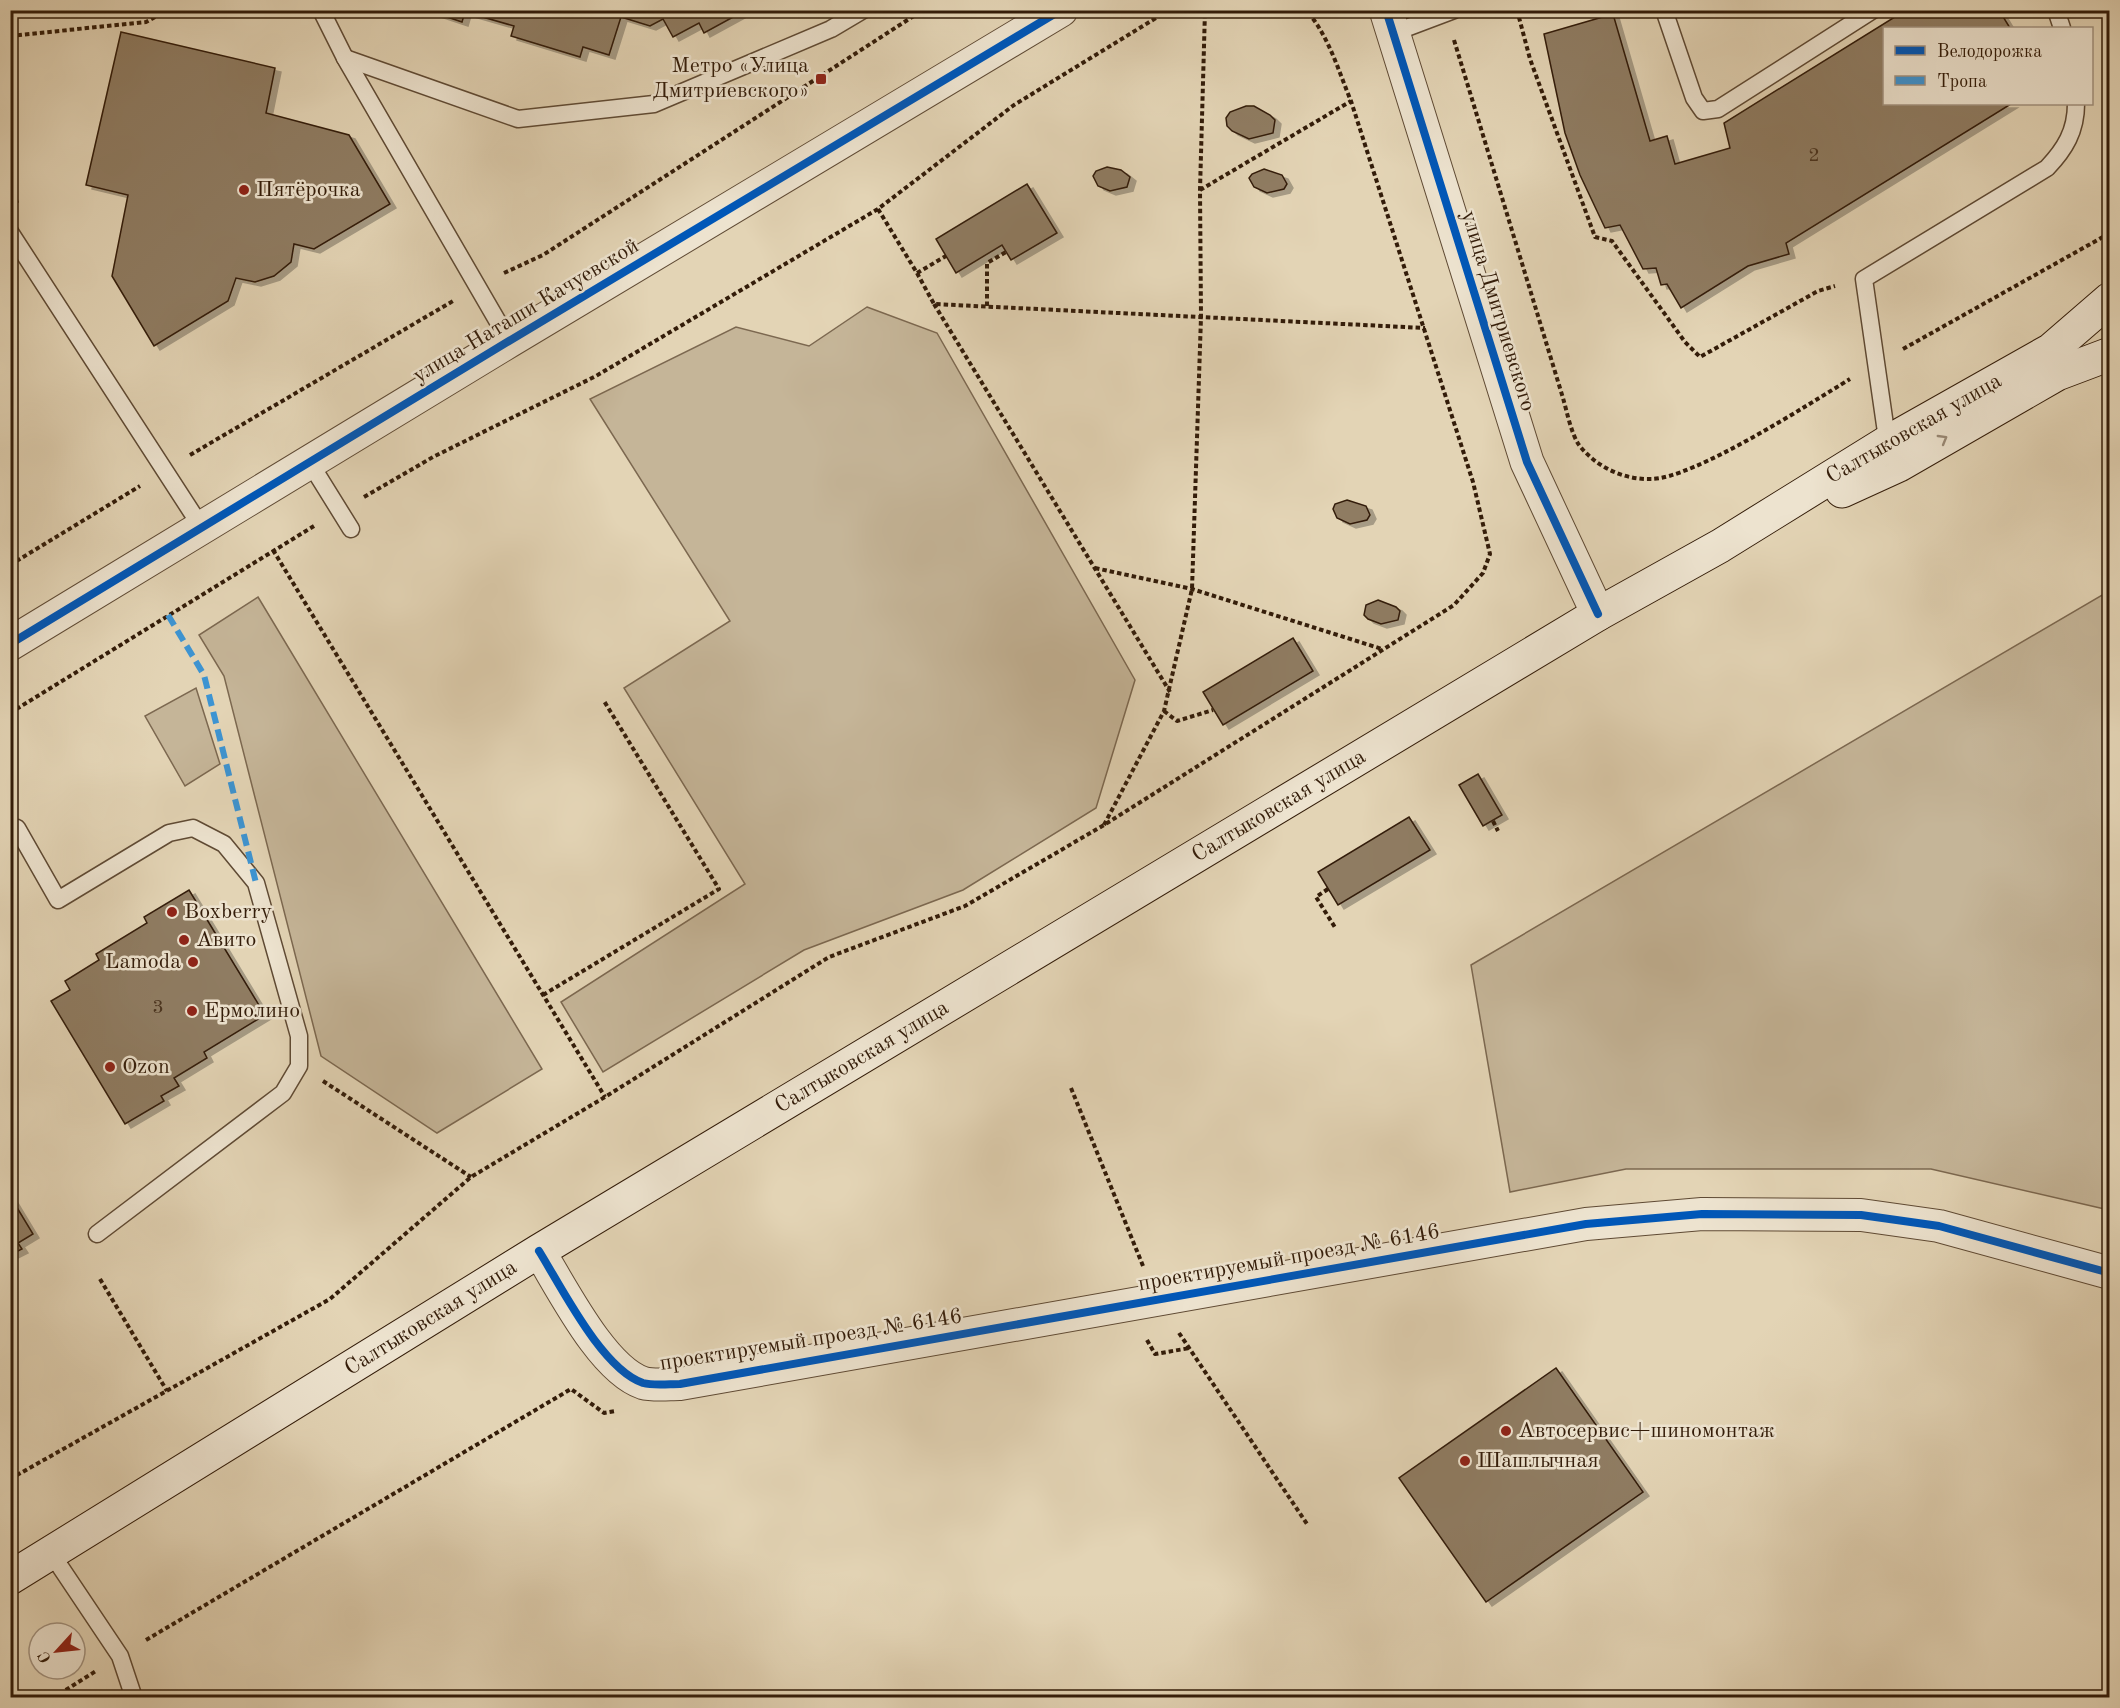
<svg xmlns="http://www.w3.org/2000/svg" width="2120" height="1708" font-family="'Old Standard TT',serif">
  <defs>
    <filter id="shadow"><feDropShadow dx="6" dy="4" stdDeviation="0" flood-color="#0004"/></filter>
  </defs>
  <rect width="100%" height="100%" fill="#e3d4b5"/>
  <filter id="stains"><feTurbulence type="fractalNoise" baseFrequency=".00333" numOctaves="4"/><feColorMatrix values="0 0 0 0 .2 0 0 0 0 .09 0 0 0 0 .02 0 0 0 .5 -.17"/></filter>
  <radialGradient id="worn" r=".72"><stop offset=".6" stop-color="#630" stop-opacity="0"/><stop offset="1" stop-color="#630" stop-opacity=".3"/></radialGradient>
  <g fill="#c5b598" stroke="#7c6850" stroke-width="1.5">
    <path d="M 867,307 L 937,333 L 1135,680 L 1096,808 L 963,890 L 804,950 L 603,1072 L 561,1002 L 745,884 L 624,688 L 730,621 L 590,399 L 736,327 L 809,346 Z"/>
    <path d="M 2109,591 L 2109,1210 L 1931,1169 L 1626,1169 L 1510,1192 L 1471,965 Z"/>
    <path d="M 258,597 L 542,1069 L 437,1133 L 321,1056 L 224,676 L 199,635 Z"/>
    <path d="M 196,688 L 220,764 L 185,786 L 145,716 Z"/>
  </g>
  <g fill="#8f7c62" stroke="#331c09" stroke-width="1.5" filter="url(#shadow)">
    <path d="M 746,10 L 704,33 L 699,23 L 673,37 L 663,19 L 650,26 L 621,17 L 609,55 L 583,47 L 580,57 L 511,36 L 514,26 L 465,12 L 462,22 L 426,10 Z"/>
    <path d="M 1906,10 L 1999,10 L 2010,28 L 1884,28 L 1884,104 L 2011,104 L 1786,243 L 1789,254 L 1748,266 L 1681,308 L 1667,284 L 1661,285 L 1656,268 L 1643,269 L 1620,225 L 1605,228 L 1580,175 L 1565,133 L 1544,34 L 1613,14 L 1650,141 L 1667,136 L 1675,164 L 1730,148 L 1724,123 Z"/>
    <path d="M 121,32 L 275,68 L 266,113 L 349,135 L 390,204 L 314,249 L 294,244 L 291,262 L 274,276 L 255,282 L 236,278 L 228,301 L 154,346 L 112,276 L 128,195 L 86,185 Z"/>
    <path d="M 1246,106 L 1254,106 L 1270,115 L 1275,120 L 1273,133 L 1249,139 L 1232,131 L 1227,126 L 1226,118 L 1230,112 Z"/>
    <path d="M 1107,167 L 1121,170 L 1130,177 L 1127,187 L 1110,191 L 1098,186 L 1093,176 L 1096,171 Z"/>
    <path d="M 1264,169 L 1282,175 L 1287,184 L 1284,189 L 1267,193 L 1254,187 L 1249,178 L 1252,174 Z"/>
    <path d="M 1027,184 L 1057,233 L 1011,260 L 1002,245 L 956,273 L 936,239 Z"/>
    <path d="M 1347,500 L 1366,506 L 1370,515 L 1367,520 L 1350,524 L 1337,518 L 1333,509 L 1335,504 Z"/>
    <path d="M 1378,600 L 1396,607 L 1400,611 L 1398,620 L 1381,624 L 1368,619 L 1364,615 L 1366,605 Z"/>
    <path d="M 1293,638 L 1313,671 L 1223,725 L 1203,692 Z"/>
    <path d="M 1478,774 L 1502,815 L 1483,826 L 1459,785 Z"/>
    <path d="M 1409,817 L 1430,850 L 1338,905 L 1318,872 Z"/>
    <path d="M 189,890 L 265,1015 L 204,1052 L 207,1058 L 174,1078 L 179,1086 L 161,1096 L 164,1101 L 125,1124 L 51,1001 L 70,990 L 65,981 L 99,960 L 96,954 L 147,923 L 144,917 Z"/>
    <path d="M 10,1196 L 33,1234 L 18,1243 L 22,1249 L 10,1255 Z"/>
    <path d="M 1556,1368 L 1643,1492 L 1486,1602 L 1399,1478 Z"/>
  </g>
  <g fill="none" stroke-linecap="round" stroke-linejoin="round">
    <defs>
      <g id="service">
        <path d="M 321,10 L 345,58 L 509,341"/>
        <path d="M 1664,10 L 1694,98 L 1703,111 L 1718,109 L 1873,10"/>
        <path d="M 2056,10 L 2062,28"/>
        <path d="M 1393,33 L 1454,10"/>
        <path d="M 345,58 L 518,119 L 654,104 L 831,29 L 863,10"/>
        <path d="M 10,232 L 202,528"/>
        <path d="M 1888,446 L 1864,279 L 2047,168 C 2065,149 2076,131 2076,104"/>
        <path d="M 310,463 L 351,529"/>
        <path d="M 17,828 L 58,900 L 169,833 L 193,828 L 224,844 L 256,883 L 299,1036 L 299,1066 L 283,1093 L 97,1234"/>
        <path d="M 51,1553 L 120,1656 L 134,1698"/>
      </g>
      <path id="minor" d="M 539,1251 C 562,1288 602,1369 643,1383 C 654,1386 669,1384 680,1384 L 1586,1224 L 1702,1214 L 1861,1215 L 1939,1226 L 2110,1273"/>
      <g id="tertiary">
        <path d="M 1386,10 L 1527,462 L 1598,614"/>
        <path d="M 10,644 L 509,341 L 1061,10"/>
      </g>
      <g id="secondary">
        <path d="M 1842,491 L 1899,465 L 2057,374 L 2110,354"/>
        <path d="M 10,1578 L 539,1251 L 1598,614 L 1720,546 L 1886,443 L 2051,350 L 2110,299"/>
      </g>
    </defs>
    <use href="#service" stroke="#5f4a34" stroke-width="19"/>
    <use href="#minor" stroke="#5f4a34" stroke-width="34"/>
    <use href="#tertiary" stroke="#5f4a34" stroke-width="35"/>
    <use href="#secondary" stroke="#331c09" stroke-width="35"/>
    <g stroke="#331c09" stroke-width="4" stroke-dasharray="4.5 3" stroke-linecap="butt">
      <path d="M 1517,10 L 1530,59 L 1595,237 L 1612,241 L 1685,342 L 1700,357 L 1818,291 L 1835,286"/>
      <path d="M 10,36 L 146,22 L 168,10"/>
      <path d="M 1454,40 L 1563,398 C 1567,412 1571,433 1579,445 C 1596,467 1624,480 1651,479 C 1693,479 1809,404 1850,379"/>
      <path d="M 10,178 L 17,203"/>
      <path d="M 1200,190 L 1351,101"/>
      <path d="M 878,209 L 917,273 L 946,256"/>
      <path d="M 504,273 L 543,255 L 923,10"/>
      <path d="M 917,273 L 934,304 L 1425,328"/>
      <path d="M 934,304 L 1170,692"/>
      <path d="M 987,306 L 987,263 L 1006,252"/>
      <path d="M 1903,349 L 2110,233"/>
      <path d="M 190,455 L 453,301"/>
      <path d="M 364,497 L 433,457 L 596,376 L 878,209 L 1014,105 L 1169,10"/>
      <path d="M 273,550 L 605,1097"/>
      <path d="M 10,565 L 140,486"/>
      <path d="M 1095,568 L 1192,589 L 1382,649"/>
      <path d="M 1164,711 L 1177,721 L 1213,710"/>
      <path d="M 10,713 L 314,526"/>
      <path d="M 1493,821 L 1498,831"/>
      <path d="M 1104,825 L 1164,711 L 1192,589 L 1201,317 L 1200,190 L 1205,10"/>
      <path d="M 1328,889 L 1316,897 L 1336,929"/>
      <path d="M 543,995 L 719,889 L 604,701"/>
      <path d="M 323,1081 L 471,1177"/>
      <path d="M 1071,1088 L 1143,1266"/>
      <path d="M 100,1279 L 167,1391"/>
      <path d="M 1179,1333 L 1307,1524"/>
      <path d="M 1147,1340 L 1155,1354 L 1190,1348"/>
      <path d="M 10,1479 L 330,1299 L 471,1177 L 605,1097 L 829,957 L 965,906 L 1104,825 L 1454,605 L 1483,573 L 1490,554 L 1473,482 L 1351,101 C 1338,70 1329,36 1306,10"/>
      <path d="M 146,1640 L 571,1389 L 604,1413 L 616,1411"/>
      <path d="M 53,1698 L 96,1671"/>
    </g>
    <use href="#service" stroke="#ede3cf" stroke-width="16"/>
    <use href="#minor" stroke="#ede3cf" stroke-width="32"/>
    <use href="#tertiary" stroke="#ede3cf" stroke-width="33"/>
    <use href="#secondary" stroke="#ede3cf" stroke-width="33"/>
    <path stroke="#3d94d2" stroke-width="6" stroke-dasharray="12 6" stroke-linecap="butt" d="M 168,615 L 204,675 L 256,883"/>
    <defs>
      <g id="cycleway">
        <path d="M 1386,10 L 1527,462 L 1598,614"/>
        <path d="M 10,644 L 509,341 L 1061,10"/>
        <path d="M 539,1251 C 562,1288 602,1369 643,1383 C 654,1386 669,1384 680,1384 L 1586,1224 L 1702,1214 L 1861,1215 L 1939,1226 L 2110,1273"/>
      </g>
    </defs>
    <use href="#cycleway" stroke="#ede3cf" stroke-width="11"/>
    <use href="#cycleway" stroke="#0057b8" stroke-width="8"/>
  </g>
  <defs><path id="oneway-chevron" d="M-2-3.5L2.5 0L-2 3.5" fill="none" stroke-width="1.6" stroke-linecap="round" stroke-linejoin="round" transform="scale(1.5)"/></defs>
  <use stroke="#998976" href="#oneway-chevron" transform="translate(1943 439) rotate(-30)"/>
  <g fill="#8f2418" stroke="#ede3cf" stroke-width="2">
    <rect x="815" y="73" width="12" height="12" rx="3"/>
    <circle cx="244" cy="190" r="6"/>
    <circle cx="172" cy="912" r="6"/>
    <circle cx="184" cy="940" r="6"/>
    <circle cx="193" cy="962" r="6"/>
    <circle cx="192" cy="1011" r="6"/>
    <circle cx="110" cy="1067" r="6"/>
    <circle cx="1506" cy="1431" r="6"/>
    <circle cx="1465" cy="1461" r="6"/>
  </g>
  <g text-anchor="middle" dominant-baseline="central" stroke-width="5" stroke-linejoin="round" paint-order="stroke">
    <g font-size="20" fill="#4a341f">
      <text x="1814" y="156">2</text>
      <text x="158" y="1008">3</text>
    </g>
    <g font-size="22" fill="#331c09" stroke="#ede3cf" text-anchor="start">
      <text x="809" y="66" text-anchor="end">Метро «Улица<tspan x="809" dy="25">Дмитриевского»</tspan></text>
      <text x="256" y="190">Пятёрочка</text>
      <text x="184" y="912">Boxberry</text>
      <text x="196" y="940">Авито</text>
      <text x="181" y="962" text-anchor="end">Lamoda</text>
      <text x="204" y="1011">Ермолино</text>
      <text x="122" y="1067">Ozon</text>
      <text x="1518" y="1431">Автосервис+шиномонтаж</text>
      <text x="1477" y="1461">Шашлычная</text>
    </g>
    <g font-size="22" fill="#331c09" stroke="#ede3cf">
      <text transform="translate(526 311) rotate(-31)">улица Наташи Качуевской</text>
      <text transform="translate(1498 311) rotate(73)">улица Дмитриевского</text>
      <text transform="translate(1914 429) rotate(-30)">Салтыковская улица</text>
      <text transform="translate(1279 806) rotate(-31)">Салтыковская улица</text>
      <text transform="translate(862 1057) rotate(-31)">Салтыковская улица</text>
      <text transform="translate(1289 1258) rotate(-10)">проектируемый проезд № 6146</text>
      <text transform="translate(431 1318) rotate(-32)">Салтыковская улица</text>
      <text transform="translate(811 1340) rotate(-9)">проектируемый проезд № 6146</text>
    </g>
  </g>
  <rect width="2120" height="1708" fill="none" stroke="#e3d4b5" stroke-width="36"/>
  <rect x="12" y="12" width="2096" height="1684" fill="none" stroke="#331c09" stroke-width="3"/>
  <rect x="18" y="18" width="2084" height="1672" fill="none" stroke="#331c09" stroke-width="1.5"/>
  <rect x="1883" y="27" width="210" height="78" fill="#ede3cf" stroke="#a39380" stroke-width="1.5"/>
  <rect x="1895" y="46" width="30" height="9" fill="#0057b8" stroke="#a39380" stroke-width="1.5"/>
  <text x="1937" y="57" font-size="18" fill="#331c09">Велодорожка</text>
  <rect x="1895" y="76" width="30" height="9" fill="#3d94d2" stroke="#a39380" stroke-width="1.5"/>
  <text x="1937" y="87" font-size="18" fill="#331c09">Тропа</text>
  <g transform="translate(57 1651) rotate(243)"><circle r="28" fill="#ede3cf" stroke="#a39380" stroke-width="1.5"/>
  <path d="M0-4.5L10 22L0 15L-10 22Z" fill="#8f2418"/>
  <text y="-9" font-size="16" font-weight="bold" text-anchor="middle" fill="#331c09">С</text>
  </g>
  <rect width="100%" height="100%" filter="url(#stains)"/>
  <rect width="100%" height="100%" fill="url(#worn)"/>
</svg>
